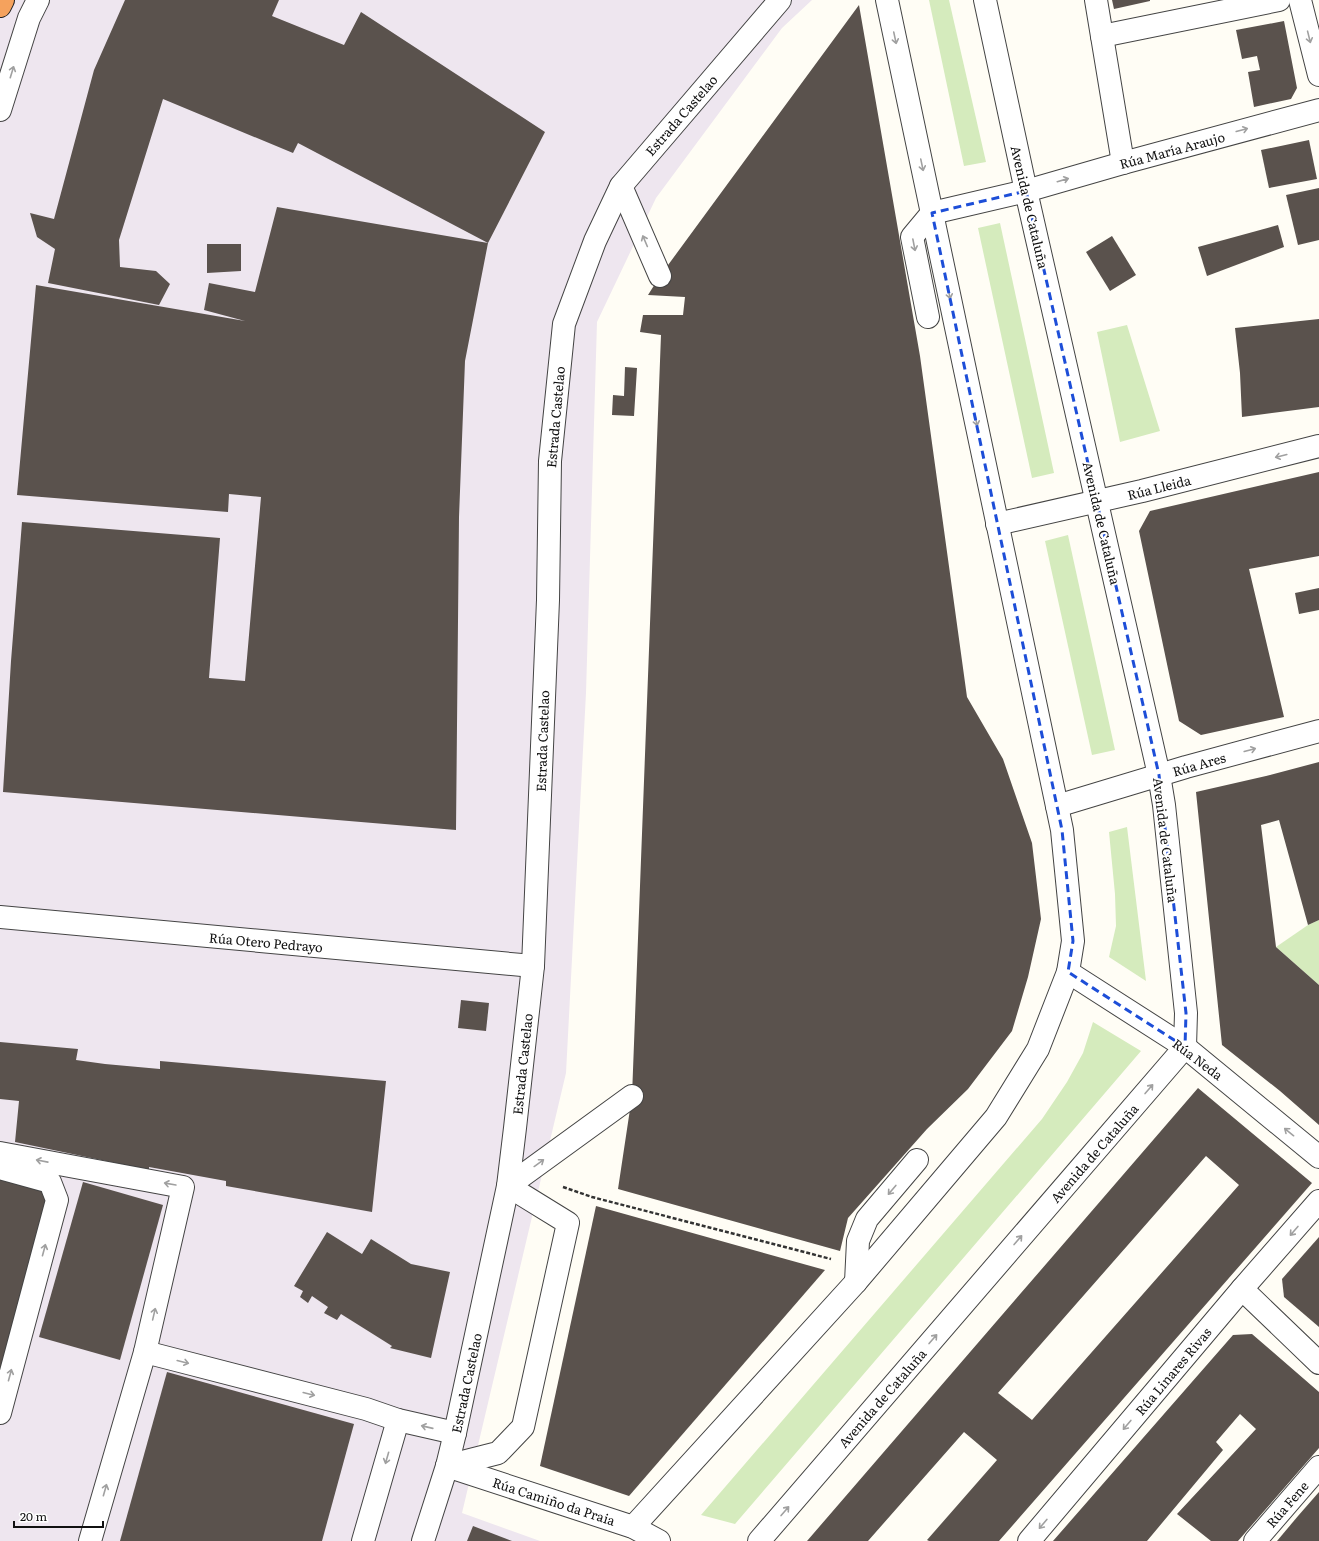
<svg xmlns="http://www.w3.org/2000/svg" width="1319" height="1541" font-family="Literata,serif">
  <rect width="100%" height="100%" fill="#fffdf5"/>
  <path fill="#eee6ef" d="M 0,0 L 812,0 L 782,28 L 656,198 L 597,322 L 586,693 L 566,1073 L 462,1513 L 540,1541 L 0,1541 Z"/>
  <g fill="#d5ebbd">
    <path d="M 929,0 L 949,0 L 986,162 L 964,166 Z"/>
    <path d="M 1000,223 L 1054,473 L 1032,478 L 978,228 Z"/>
    <path d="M 1127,325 L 1160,431 L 1120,442 L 1097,332 Z"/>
    <path d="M 1068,535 L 1115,750 L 1092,755 L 1045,541 Z"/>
    <path d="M 1127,827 L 1146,981 L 1109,957 L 1116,926 L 1115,894 L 1109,832 Z"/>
    <path d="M 1319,920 L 1319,985 L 1276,947 L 1308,925 Z"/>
    <path d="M 1093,1022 L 1141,1051 L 735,1524 L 701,1515 L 1042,1119 L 1067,1082 L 1083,1053 Z"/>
  </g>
  <g fill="#5a524d" fill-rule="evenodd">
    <path d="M 125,0 L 279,0 L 272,16 L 344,45 L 361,12 L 545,132 L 488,243 L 465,361 L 459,517 L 456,830 L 3,792 L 11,661 L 22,522 L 220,538 L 209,678 L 245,681 L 261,497 L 229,494 L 228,512 L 17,495 L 36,285 L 245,321 L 204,310 L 209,283 L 255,292 L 277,207 L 488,243 L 298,143 L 293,153 L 163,99 L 119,240 L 120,267 L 156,271 L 170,284 L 159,305 L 48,283 L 55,249 L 37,237 L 30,213 L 54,219 L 94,70 Z"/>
    <path d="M 1112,0 L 1150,0 L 1150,1 L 1114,9 Z"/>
    <path d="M 859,5 L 920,356 L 967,697 L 1003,759 L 1032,843 L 1041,919 L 1028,977 L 1012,1031 L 968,1089 L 927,1129 L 848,1218 L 840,1251 L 618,1189 L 632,1096 L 661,335 L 640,332 L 643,315 L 683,315 L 685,297 L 648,295 L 660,276 Z"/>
    <path d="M 1284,21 L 1297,88 L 1291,99 L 1254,107 L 1248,72 L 1260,70 L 1257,56 L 1242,59 L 1236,30 Z"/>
    <path d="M 1309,140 L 1317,179 L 1269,188 L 1261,150 Z"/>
    <path d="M 1319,188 L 1319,240 L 1298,245 L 1286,195 Z"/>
    <path d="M 1278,225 L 1284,247 L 1207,276 L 1198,247 Z"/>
    <path d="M 1112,236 L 1136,275 L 1110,291 L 1086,252 Z"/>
    <path d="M 207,244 L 241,244 L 241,271 L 207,273 Z"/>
    <path d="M 1319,319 L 1319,407 L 1242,417 L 1240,373 L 1235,328 Z"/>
    <path d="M 625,367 L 637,368 L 634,416 L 612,415 L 613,395 L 624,396 Z"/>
    <path d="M 1319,472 L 1319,556 L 1249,569 L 1284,717 L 1201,735 L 1179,721 L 1139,531 L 1150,511 Z"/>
    <path d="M 1319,588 L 1319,610 L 1299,614 L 1295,593 Z"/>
    <path d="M 1319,762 L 1319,920 L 1308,925 L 1279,820 L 1261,825 L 1276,947 L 1319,985 L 1319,1125 L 1280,1091 L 1222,1045 L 1196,792 L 1266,776 Z"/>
    <path d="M 461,1000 L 489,1003 L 486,1031 L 458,1028 Z"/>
    <path d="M 0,1042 L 78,1049 L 76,1060 L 105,1064 L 160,1069 L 160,1061 L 386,1081 L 372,1212 L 226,1186 L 226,1181 L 149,1167 L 149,1170 L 15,1142 L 19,1101 L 0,1099 Z"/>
    <path d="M 1198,1088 L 1312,1183 L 999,1541 L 929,1541 L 927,1540 L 997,1460 L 964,1432 L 868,1541 L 807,1541 ZM 1206,1156 L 1239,1185 L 1032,1420 L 998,1393 Z"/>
    <path d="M 0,1177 L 51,1189 L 5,1367 L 0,1366 Z"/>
    <path d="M 83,1182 L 163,1205 L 120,1360 L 39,1337 Z"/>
    <path d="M 596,1206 L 825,1270 L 629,1496 L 540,1466 Z"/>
    <path d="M 327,1232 L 362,1254 L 371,1239 L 411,1264 L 450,1272 L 431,1358 L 390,1348 L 392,1346 L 341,1314 L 337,1320 L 324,1313 L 328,1307 L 312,1296 L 308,1303 L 300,1297 L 303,1291 L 294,1286 Z"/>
    <path d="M 1319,1237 L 1319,1327 L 1284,1297 L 1282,1279 Z"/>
    <path d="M 1252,1334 L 1319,1392 L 1319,1448 L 1238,1541 L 1211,1541 L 1177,1514 L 1256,1429 L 1240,1414 L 1216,1442 L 1223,1450 L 1147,1541 L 1053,1541 L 1233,1335 Z"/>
    <path d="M 167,1372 L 354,1424 L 322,1541 L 120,1541 Z"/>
    <path d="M 1319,1492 L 1319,1541 L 1277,1541 L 1298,1516 Z"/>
    <path d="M 473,1526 L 512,1541 L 467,1541 Z"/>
  </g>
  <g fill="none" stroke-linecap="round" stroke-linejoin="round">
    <defs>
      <g id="minor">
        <path d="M 1096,0 L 1123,163"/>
        <path d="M 1300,0 L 1319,75"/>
        <path d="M 1102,36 L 1279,0"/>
        <path d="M 0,110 L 29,18 L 38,0"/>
        <path d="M 621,186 L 660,276"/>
        <path d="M 928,317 L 912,237 L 932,213 L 1026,191 L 1123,163 L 1319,110"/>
        <path d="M 997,524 L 1142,491 L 1319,446"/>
        <path d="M 1057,806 L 1186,767 L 1319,731"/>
        <path d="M 0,917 L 533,966"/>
        <path d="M 1068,972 L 1185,1047 L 1319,1157"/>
        <path d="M 0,1153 L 183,1187 L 145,1352 L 90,1541"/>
        <path d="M 0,1168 L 50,1182 L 57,1200 L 0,1413"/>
        <path d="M 856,1282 L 858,1241 L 867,1219 L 917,1160"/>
        <path d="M 1242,1289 L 1319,1363"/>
        <path d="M 145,1352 L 366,1409 L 398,1420 L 455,1433"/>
        <path d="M 447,1466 L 498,1453 L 523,1427 L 568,1223 L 508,1186 L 632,1096"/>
        <path d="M 447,1466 L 633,1527 L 659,1541"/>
        <path d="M 633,1527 L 856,1282 L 996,1117 L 1038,1049 L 1068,972 L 1073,941 L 1062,830 L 887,0"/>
        <path d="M 363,1541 L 398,1420"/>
        <path d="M 423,1541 L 447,1466 L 455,1433 L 508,1186 L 515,1128 L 533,966 L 548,600 L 550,461 L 564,324 L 595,241 L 621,186 L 780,0"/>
        <path d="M 759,1541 L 1185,1047 L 1186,1013 L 1164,805 L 1159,775 L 1026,191 L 985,0"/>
        <path d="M 1029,1541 L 1242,1289 L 1319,1201"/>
        <path d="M 1255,1541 L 1319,1467"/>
      </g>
      <path id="highway" d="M 0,6 L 3,0"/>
    </defs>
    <use href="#minor" stroke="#444" stroke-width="24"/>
    <use href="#highway" stroke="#222" stroke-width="24"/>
    <path stroke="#333" stroke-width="2.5" stroke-dasharray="4 2" stroke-linecap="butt" d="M 563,1187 L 592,1197 L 831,1259"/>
    <use href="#minor" stroke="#fff" stroke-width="22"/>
    <use href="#highway" stroke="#f5a25d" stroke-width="22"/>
  </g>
  <defs><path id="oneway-shaft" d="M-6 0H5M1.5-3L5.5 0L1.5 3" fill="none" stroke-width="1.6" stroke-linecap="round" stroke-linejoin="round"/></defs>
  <g stroke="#a0a0a0">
    <use href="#oneway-shaft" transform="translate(1309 37) rotate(76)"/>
    <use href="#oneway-shaft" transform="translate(895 38) rotate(78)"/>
    <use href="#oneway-shaft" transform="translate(12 72) rotate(-73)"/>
    <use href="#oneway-shaft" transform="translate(1242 130) rotate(-15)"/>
    <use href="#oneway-shaft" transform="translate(922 165) rotate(78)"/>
    <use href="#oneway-shaft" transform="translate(1063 180) rotate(-16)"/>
    <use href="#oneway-shaft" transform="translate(645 241) rotate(-113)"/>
    <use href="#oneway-shaft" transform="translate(914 245) rotate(79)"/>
    <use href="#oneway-shaft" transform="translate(949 293) rotate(78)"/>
    <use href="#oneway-shaft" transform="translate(976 420) rotate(78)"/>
    <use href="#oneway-shaft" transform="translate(1281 456) rotate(166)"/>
    <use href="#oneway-shaft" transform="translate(1250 750) rotate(-15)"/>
    <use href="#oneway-shaft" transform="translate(1149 1089) rotate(-49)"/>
    <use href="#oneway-shaft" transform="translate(1289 1132) rotate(-141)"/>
    <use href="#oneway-shaft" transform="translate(42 1161) rotate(-169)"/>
    <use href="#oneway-shaft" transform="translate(539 1163) rotate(-36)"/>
    <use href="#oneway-shaft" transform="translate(170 1184) rotate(-170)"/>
    <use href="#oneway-shaft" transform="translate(892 1190) rotate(130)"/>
    <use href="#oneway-shaft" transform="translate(1294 1231) rotate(131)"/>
    <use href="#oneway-shaft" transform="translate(1018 1240) rotate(-49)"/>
    <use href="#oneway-shaft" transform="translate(44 1250) rotate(-75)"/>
    <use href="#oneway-shaft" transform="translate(154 1314) rotate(-77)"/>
    <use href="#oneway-shaft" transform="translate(933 1339) rotate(-49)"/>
    <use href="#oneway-shaft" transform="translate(183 1362) rotate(14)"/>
    <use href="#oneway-shaft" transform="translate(10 1375) rotate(-75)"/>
    <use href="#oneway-shaft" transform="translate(309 1394) rotate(14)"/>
    <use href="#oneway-shaft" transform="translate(1127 1425) rotate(130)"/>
    <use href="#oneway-shaft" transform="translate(427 1427) rotate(-167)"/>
    <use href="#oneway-shaft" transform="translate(387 1458) rotate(106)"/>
    <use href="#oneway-shaft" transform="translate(105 1490) rotate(-74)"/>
    <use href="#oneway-shaft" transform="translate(785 1511) rotate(-49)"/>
    <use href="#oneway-shaft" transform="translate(1043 1524) rotate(130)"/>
  </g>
  <path fill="none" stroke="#1d4ed8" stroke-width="3" stroke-dasharray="8 5" stroke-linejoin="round" d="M 1026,191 L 1159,775 L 1186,1013 L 1185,1047 L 1068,972 L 1073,941 L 1062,830 L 932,213 Z"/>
  <g text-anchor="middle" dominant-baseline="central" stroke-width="4" stroke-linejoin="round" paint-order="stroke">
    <g font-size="13" fill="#111" stroke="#fff">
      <text transform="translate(681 115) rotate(-49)">Estrada Castelao</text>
      <text transform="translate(1172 150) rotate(-15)">Rúa María Araujo</text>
      <text transform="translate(1030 207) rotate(77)">Avenida de Cataluña</text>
      <text transform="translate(555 417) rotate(-85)">Estrada Castelao</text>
      <text transform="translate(1159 487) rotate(-14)">Rúa Lleida</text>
      <text transform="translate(1102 523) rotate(77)">Avenida de Cataluña</text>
      <text transform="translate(542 741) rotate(-88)">Estrada Castelao</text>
      <text transform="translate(1199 764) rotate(-16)">Rúa Ares</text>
      <text transform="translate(1166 840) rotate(83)">Avenida de Cataluña</text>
      <text transform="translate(266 942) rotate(5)">Rúa Otero Pedrayo</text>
      <text transform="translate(1198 1059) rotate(37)">Rúa Neda</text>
      <text transform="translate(522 1064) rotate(-84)">Estrada Castelao</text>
      <text transform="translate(1094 1153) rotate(-49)">Avenida de Cataluña</text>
      <text transform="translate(1173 1371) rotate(-50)">Rúa Linares Rivas</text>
      <text transform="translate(466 1383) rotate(-78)">Estrada Castelao</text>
      <text transform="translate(882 1398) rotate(-49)">Avenida de Cataluña</text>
      <text transform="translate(554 1501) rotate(18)">Rúa Camiño da Praia</text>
      <text transform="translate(1287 1504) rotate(-49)">Rúa Fene</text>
    </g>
  </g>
  <path d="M14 1521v6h89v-6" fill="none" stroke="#111111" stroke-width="2"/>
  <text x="20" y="1521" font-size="12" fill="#111111" stroke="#ffffff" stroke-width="3" paint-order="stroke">20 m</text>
</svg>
